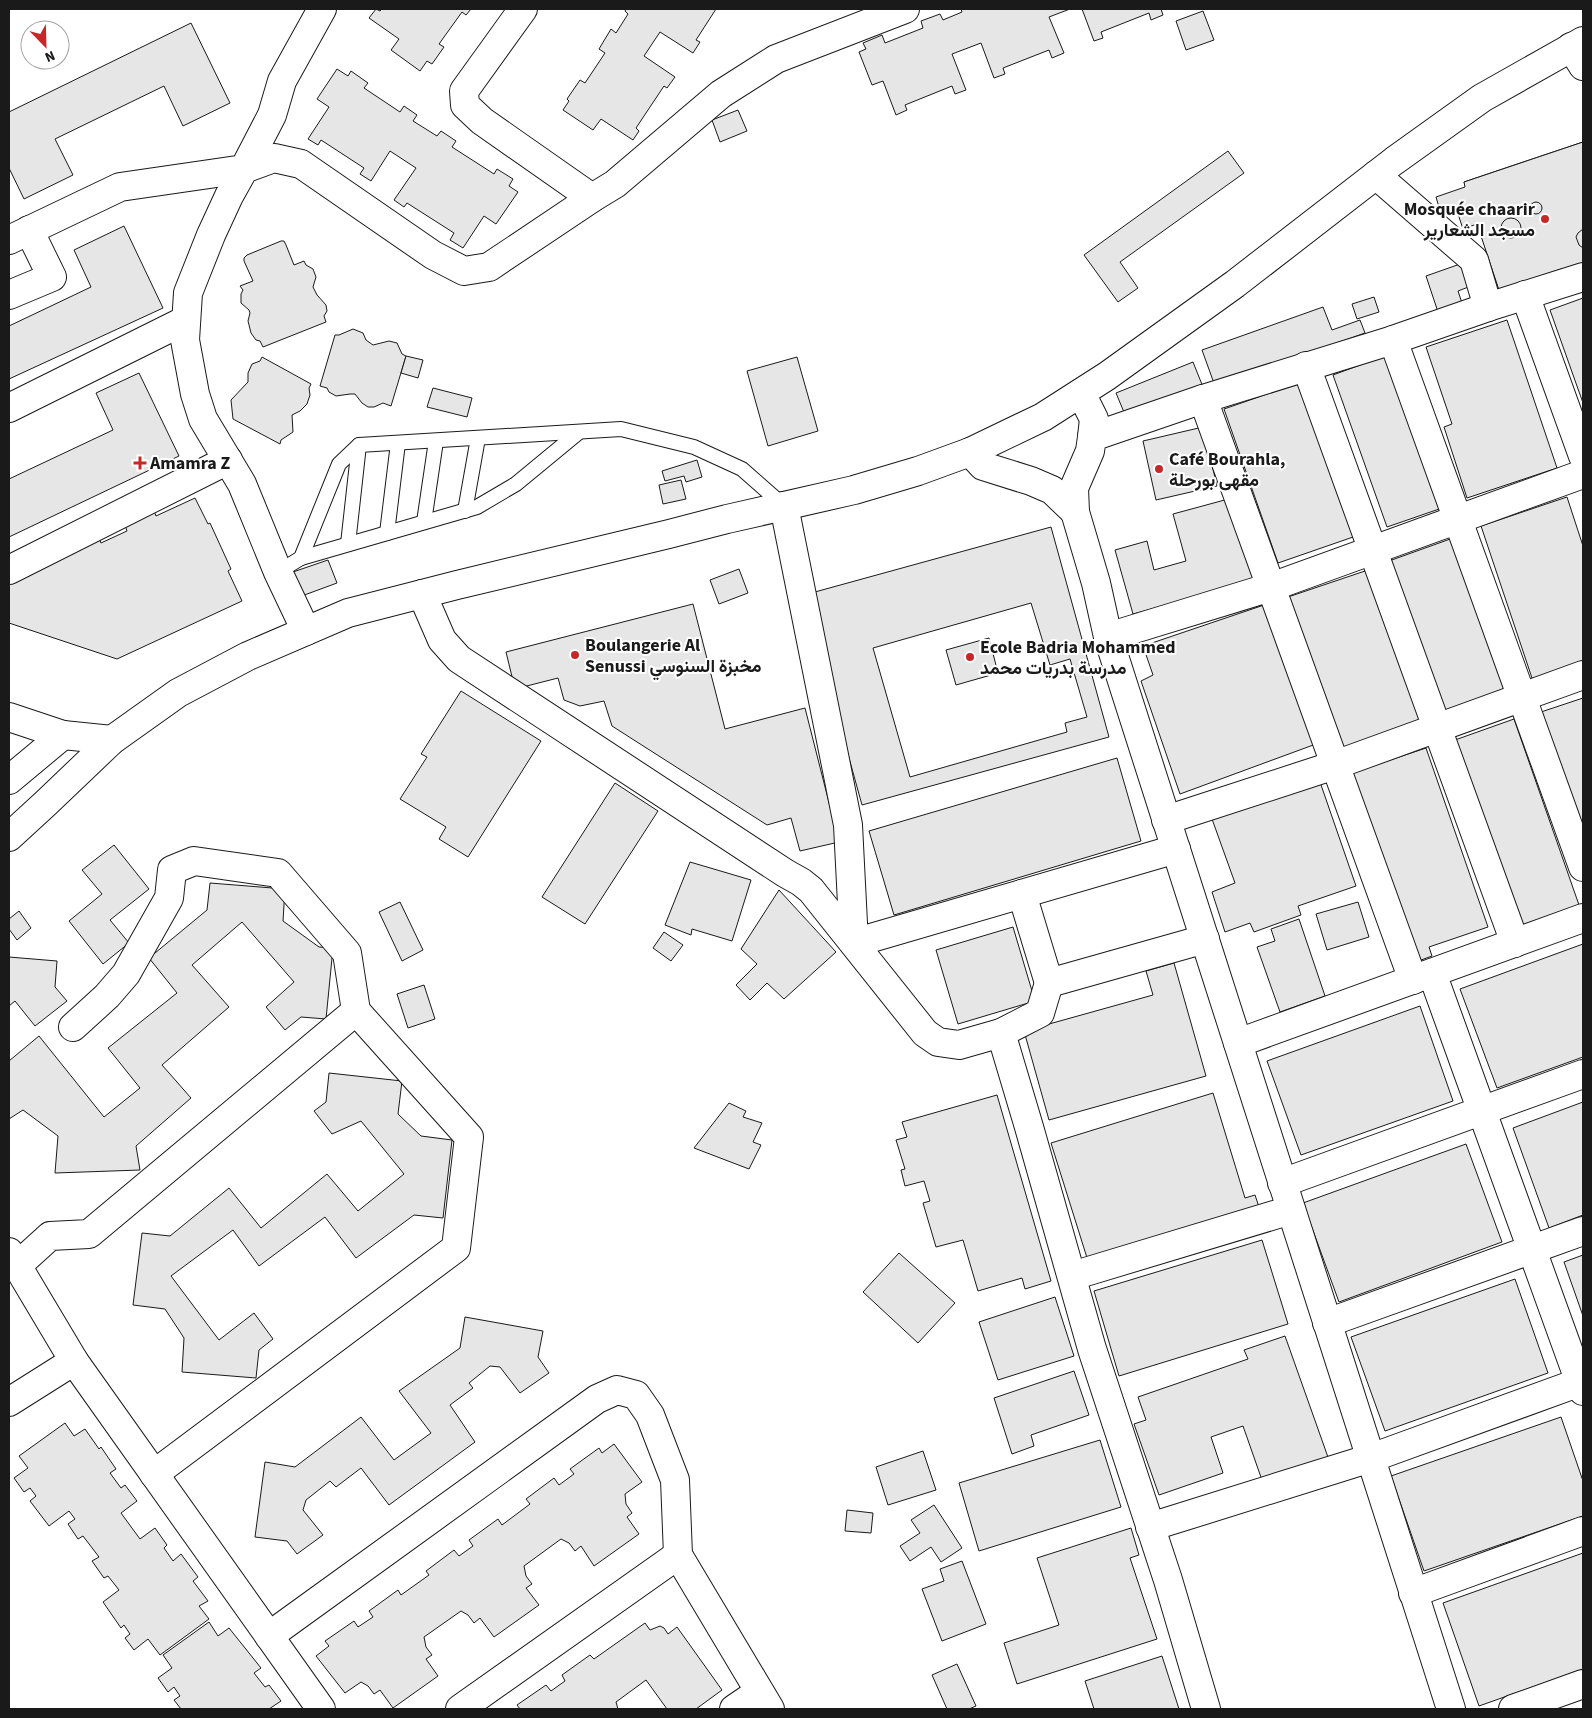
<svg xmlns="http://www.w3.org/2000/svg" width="1592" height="1718" font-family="'Source Sans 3',Vazirmatn,sans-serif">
  <rect width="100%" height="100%" fill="#fff"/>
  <g fill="#e6e6e6" stroke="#1a1a1a" fill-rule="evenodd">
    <path d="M 376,9 L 380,11 L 382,9 L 471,9 L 466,15 L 462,12 L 439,44 L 444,47 L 432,64 L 427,61 L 420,71 L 391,50 L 399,39 L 369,18 Z"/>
    <path d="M 626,9 L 716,9 L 696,40 L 700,42 L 693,53 L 660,32 L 644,56 L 675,77 L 667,88 L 664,86 L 636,128 L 639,131 L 633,140 L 601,119 L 593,130 L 563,110 L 569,101 L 567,99 L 580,80 L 585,83 L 605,53 L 599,49 L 611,29 L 616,33 L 628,14 L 625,11 Z"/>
    <path d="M 961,9 L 1070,9 L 1049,17 L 1064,53 L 1052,58 L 1049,50 L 1003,68 L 1005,74 L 994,78 L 981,43 L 952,54 L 966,90 L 955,94 L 952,86 L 905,105 L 907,110 L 896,115 L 883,81 L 872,85 L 859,52 L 866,49 L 863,43 L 882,35 L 885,43 L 923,28 L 921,21 L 940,14 L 943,20 L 962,12 Z"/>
    <path d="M 1082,9 L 1161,9 L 1163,15 L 1151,20 L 1149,13 L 1101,32 L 1103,38 L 1094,41 Z"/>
    <path d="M 1203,11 L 1214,40 L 1186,50 L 1176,21 Z"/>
    <path d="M 191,23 L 230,103 L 183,126 L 164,86 L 55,139 L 73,175 L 24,199 L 9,168 L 9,112 Z"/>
    <path d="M 337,69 L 348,76 L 351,71 L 368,83 L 364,88 L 400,112 L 404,106 L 417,115 L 413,121 L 437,136 L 441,131 L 456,141 L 452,147 L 494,174 L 497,169 L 513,179 L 509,186 L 518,192 L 496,224 L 484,216 L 463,248 L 450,240 L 454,233 L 407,203 L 404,207 L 394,200 L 416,168 L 390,151 L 371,181 L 360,174 L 364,168 L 321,140 L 318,145 L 308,139 L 329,107 L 317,99 Z"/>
    <path d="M 738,110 L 747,131 L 720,142 L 712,120 Z"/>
    <path d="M 1583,142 L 1583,177 L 1538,193 L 1544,212 L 1542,212 L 1561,269 L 1499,290 L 1464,182 Z"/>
    <path d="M 1583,142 L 1583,274 L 1564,280 L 1561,269 L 1499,290 L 1477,224 L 1463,229 L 1456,208 L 1441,214 L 1436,197 L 1465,187 L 1464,182 Z"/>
    <path d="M 1228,151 L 1244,173 L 1120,262 L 1138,288 L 1118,302 L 1084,255 Z"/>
    <circle cx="1536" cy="208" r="6"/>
    <circle cx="1511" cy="228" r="10"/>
    <path d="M 124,226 L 163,308 L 9,379 L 9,326 L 91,287 L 74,250 Z"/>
    <path d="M 1583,229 L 1583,248 L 1579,245 L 1576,237 L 1578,233 Z"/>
    <path d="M 281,241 L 284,241 L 286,245 L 294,265 L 304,261 L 306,265 L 313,269 L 316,277 L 313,287 L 317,295 L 326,305 L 327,311 L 324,316 L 326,322 L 263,347 L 260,341 L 256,340 L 251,333 L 248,321 L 250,313 L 249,310 L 241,303 L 241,294 L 243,290 L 240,286 L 253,281 L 244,261 L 244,258 L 247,255 Z"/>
    <path d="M 1463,263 L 1471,286 L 1458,291 L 1462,303 L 1438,312 L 1426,276 Z"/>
    <path d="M 1374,297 L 1379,312 L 1357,319 L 1352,304 Z"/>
    <path d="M 1583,298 L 1583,403 L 1550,310 Z"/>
    <path d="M 1323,307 L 1332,330 L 1360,320 L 1365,333 L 1215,386 L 1202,350 Z"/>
    <path d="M 1507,320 L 1557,468 L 1467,498 L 1444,427 L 1452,424 L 1426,347 Z"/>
    <path d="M 353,329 L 363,333 L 366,340 L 373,345 L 389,341 L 397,343 L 402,354 L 406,356 L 391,406 L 383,403 L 374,407 L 368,407 L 362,403 L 355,394 L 350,394 L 336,396 L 329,392 L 327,388 L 320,386 L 335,335 L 339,335 Z"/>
    <path d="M 1390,354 L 1445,507 L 1387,527 L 1333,375 Z"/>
    <path d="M 406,356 L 423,360 L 418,378 L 401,373 Z"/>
    <path d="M 262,357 L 311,384 L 309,388 L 310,395 L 307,404 L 300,411 L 292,415 L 293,432 L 281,440 L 280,444 L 233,419 L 231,400 L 248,382 L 248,373 L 252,364 L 260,361 Z"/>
    <path d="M 797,357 L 818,431 L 768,446 L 747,371 Z"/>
    <path d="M 1193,362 L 1203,387 L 1126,417 L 1116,393 Z"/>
    <path d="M 139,373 L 179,456 L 9,537 L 9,479 L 113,430 L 96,393 Z"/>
    <path d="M 1302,382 L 1356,536 L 1278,563 L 1224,409 Z"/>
    <path d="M 433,388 L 472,398 L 467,417 L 427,407 Z"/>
    <path d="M 1203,427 L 1217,486 L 1156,500 L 1143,441 Z"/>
    <path d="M 697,460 L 702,477 L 686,482 L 684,476 L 665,481 L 662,471 Z"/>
    <path d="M 681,480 L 686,499 L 663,504 L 659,485 Z"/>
    <path d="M 1567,497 L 1583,546 L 1583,664 L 1533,681 L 1481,526 Z"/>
    <path d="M 195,498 L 208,524 L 210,523 L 231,569 L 228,571 L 242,601 L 117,659 L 9,623 L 9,581 L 98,536 L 101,543 L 127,531 L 125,525 L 154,511 L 156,516 Z"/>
    <path d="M 1232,498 L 1254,581 L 1133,614 L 1115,550 L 1147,541 L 1154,570 L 1186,561 L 1173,514 Z"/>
    <path d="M 1051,527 L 1109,737 L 862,805 L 804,595 ZM 1031,603 L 1050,665 L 1070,659 L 1087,717 L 1065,723 L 1067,732 L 910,777 L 873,648 Z"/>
    <path d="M 1453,538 L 1508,691 L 1443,713 L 1389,561 Z"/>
    <path d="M 328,560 L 337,583 L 299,597 L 290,573 Z"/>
    <path d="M 739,569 L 748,593 L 719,604 L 710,580 Z"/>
    <path d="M 1368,570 L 1421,722 L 1342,750 L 1288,597 Z"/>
    <path d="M 693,604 L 725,729 L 805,708 L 839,842 L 800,851 L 791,818 L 767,825 L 612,726 L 604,701 L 580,706 L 564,700 L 558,678 L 515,689 L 506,652 Z"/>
    <path d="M 1267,604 L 1316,744 L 1180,794 L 1141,681 L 1153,675 L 1143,646 Z"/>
    <path d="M 989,638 L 998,673 L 956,685 L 946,650 Z"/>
    <path d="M 461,691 L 541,741 L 468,857 L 439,839 L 446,827 L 400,799 L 427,757 L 421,754 Z"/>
    <path d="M 1583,698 L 1583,839 L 1541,712 Z"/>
    <path d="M 1514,719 L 1579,905 L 1519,926 L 1455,740 Z"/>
    <path d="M 1426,748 L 1488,927 L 1429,947 L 1432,956 L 1413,963 L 1348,774 Z"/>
    <path d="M 1117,758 L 1141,841 L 894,915 L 869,831 Z"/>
    <path d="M 1320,782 L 1356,886 L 1298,906 L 1301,915 L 1254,932 L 1250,923 L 1225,932 L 1212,892 L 1235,883 L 1212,819 Z"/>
    <path d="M 615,783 L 658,811 L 585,924 L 542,897 Z"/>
    <path d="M 114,845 L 149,889 L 110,920 L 129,943 L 103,964 L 69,921 L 102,894 L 82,870 Z"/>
    <path d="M 690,862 L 751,880 L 732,941 L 692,929 L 691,935 L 665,925 Z"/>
    <path d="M 210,883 L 285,889 L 283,921 L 319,947 L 333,948 L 326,1019 L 301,1017 L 285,1030 L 266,1007 L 294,982 L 242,922 L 192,965 L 229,1007 L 162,1065 L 191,1098 L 136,1146 L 140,1170 L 55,1173 L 58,1136 L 23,1110 L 9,1119 L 9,1061 L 39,1036 L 104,1117 L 140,1088 L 108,1048 L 177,993 L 149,958 L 207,910 Z"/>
    <path d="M 779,890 L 836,952 L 784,999 L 767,983 L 750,1000 L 736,985 L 757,964 L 741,949 Z"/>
    <path d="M 400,902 L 423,950 L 402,961 L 379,912 Z"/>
    <path d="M 1358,902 L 1369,937 L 1327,950 L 1316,914 Z"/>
    <path d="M 19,911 L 31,928 L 17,940 L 9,929 L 9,919 Z"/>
    <path d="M 1299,919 L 1325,996 L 1280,1012 L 1257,947 L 1275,941 L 1271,929 Z"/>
    <path d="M 1013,927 L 1035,1001 L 958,1024 L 936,950 Z"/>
    <path d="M 664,932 L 683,945 L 671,961 L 653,948 Z"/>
    <path d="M 1583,944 L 1583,1057 L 1497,1088 L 1460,989 Z"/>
    <path d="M 9,957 L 57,961 L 55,987 L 67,1001 L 35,1026 L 15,1001 L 9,1006 Z"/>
    <path d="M 1174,963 L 1206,1076 L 1049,1120 L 1024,1031 L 1153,995 L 1146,971 Z"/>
    <path d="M 424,985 L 435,1019 L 408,1028 L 397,994 Z"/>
    <path d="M 1420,1006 L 1453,1101 L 1301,1155 L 1267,1061 Z"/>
    <path d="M 329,1073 L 402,1081 L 398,1114 L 421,1136 L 452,1140 L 443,1218 L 414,1215 L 356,1258 L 325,1217 L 259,1266 L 233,1230 L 171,1276 L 219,1340 L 254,1313 L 273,1339 L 259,1350 L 256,1378 L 182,1372 L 184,1338 L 165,1309 L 133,1305 L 142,1233 L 170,1236 L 229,1188 L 261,1228 L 327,1174 L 358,1211 L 404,1174 L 361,1121 L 332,1134 L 314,1111 L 326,1102 Z"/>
    <path d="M 1213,1093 L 1245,1198 L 1255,1195 L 1259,1207 L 1088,1261 L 1051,1143 Z"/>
    <path d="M 997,1095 L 1051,1281 L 1025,1289 L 1022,1278 L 978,1291 L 963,1240 L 936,1247 L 923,1203 L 930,1201 L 924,1181 L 905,1186 L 901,1170 L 905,1169 L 896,1140 L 907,1137 L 902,1122 Z"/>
    <path d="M 1583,1102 L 1583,1215 L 1549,1228 L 1513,1128 Z"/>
    <path d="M 729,1103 L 746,1111 L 743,1117 L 762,1123 L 753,1142 L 761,1145 L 749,1169 L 694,1148 Z"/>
    <path d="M 1466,1144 L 1502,1242 L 1339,1302 L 1303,1203 Z"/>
    <path d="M 1262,1240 L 1288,1324 L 1119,1376 L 1094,1291 Z"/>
    <path d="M 899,1253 L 955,1303 L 918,1343 L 863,1292 Z"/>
    <path d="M 1583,1255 L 1583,1316 L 1564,1262 Z"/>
    <path d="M 1515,1279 L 1548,1373 L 1385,1431 L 1351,1337 Z"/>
    <path d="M 1055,1297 L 1074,1356 L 998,1380 L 979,1322 Z"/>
    <path d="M 465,1317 L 543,1331 L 538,1357 L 549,1373 L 520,1393 L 500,1367 L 490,1366 L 469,1383 L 473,1388 L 450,1405 L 475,1442 L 389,1505 L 361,1468 L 336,1487 L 330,1481 L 306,1500 L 303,1510 L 323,1535 L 297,1554 L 287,1541 L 255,1537 L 265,1462 L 295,1467 L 361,1417 L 394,1460 L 431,1433 L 399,1391 L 460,1348 Z"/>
    <path d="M 1285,1336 L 1329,1460 L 1263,1483 L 1243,1426 L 1211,1437 L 1223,1473 L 1159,1495 L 1134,1424 L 1146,1420 L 1138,1397 L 1248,1359 L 1244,1350 Z"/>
    <path d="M 1074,1371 L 1089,1415 L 1031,1435 L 1034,1446 L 1012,1454 L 994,1398 Z"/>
    <path d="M 1561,1417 L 1583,1481 L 1583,1516 L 1424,1571 L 1391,1476 Z"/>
    <path d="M 65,1423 L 74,1436 L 85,1429 L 99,1449 L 101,1447 L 116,1469 L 110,1473 L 121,1488 L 125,1485 L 137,1501 L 121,1513 L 140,1539 L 155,1528 L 167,1545 L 164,1548 L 173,1561 L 181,1554 L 198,1577 L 193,1581 L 208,1601 L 199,1606 L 209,1619 L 160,1655 L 148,1639 L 134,1650 L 125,1638 L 130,1634 L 124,1625 L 121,1628 L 103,1602 L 119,1590 L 108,1576 L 104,1578 L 92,1561 L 99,1557 L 83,1536 L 78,1539 L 68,1524 L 75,1519 L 69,1511 L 49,1526 L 30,1501 L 36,1496 L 30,1488 L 24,1492 L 14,1478 L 28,1468 L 19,1456 Z"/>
    <path d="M 1100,1440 L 1121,1507 L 979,1551 L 959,1483 Z"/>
    <path d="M 614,1444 L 642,1482 L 625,1494 L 626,1504 L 632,1513 L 627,1517 L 639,1534 L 594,1566 L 581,1546 L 575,1551 L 569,1543 L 561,1539 L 524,1566 L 526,1576 L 532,1584 L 526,1588 L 539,1605 L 494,1637 L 480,1618 L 474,1623 L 468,1615 L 461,1611 L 424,1637 L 426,1647 L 432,1655 L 426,1659 L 438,1676 L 393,1708 L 380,1690 L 374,1694 L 368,1686 L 361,1682 L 345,1693 L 316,1656 L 329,1646 L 325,1641 L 354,1621 L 358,1627 L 373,1617 L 369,1611 L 398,1590 L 401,1595 L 429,1575 L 426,1571 L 454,1550 L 459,1556 L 473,1546 L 469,1540 L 498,1519 L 502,1525 L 530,1504 L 526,1499 L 554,1478 L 559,1485 L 574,1474 L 570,1469 L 599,1448 L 602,1453 Z"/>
    <path d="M 923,1451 L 936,1490 L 888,1505 L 876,1467 Z"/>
    <path d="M 934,1505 L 962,1548 L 941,1562 L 931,1547 L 910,1561 L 900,1546 L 920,1533 L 911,1520 Z"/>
    <path d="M 847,1510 L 873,1513 L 871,1533 L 845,1531 Z"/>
    <path d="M 1131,1528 L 1139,1555 L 1130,1558 L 1157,1639 L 1017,1684 L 1004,1643 L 1059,1625 L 1037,1558 Z"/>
    <path d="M 1583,1553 L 1583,1669 L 1479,1706 L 1443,1603 Z"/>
    <path d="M 962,1561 L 986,1624 L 942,1641 L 922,1589 L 944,1581 L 940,1569 Z"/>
    <path d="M 209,1622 L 218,1636 L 229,1628 L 261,1668 L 254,1673 L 265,1687 L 269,1685 L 281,1701 L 269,1709 L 181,1709 L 174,1700 L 180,1696 L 174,1687 L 168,1692 L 158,1678 L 172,1668 L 163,1655 Z"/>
    <path d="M 645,1623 L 650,1630 L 660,1626 L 664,1628 L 668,1634 L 677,1627 L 722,1690 L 696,1709 L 667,1709 L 646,1680 L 616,1702 L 618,1709 L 520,1709 L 517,1705 L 546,1685 L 551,1691 L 565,1681 L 562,1675 L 590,1655 L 594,1659 Z"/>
    <path d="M 1162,1656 L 1179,1709 L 1094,1709 L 1085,1681 Z"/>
    <path d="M 957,1664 L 976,1706 L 969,1709 L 947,1709 L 932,1675 Z"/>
  </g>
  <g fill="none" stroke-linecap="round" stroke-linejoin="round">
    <defs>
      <g id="lane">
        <path d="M 465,511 L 478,438"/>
        <path d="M 424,522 L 436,441"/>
        <path d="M 387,533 L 398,443"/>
        <path d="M 348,544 L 359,445"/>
        <path d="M 301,558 L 477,507 L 516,484 L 579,432"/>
        <path d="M 278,572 L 301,558 L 339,464 L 359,445 L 621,429 L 694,447 L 742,469 L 784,506"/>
      </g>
      <g id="street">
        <path d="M 523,9 L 464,91 L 465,105 L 482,121 L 592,198"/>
        <path d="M 1571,47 L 1583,66"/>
        <path d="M 1376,175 L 1474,260 L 1488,307"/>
        <path d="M 9,240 L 120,187 L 244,169 L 272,115 L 282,81 L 322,9"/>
        <path d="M 9,295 L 52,277 L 29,230"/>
        <path d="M 1525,295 L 1583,456"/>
        <path d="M 1393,340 L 1583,867"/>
        <path d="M 1306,366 L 1515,943"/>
        <path d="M 1081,393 L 1094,419 L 1092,437"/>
        <path d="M 1203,399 L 1413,980"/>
        <path d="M 9,408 L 186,320"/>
        <path d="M 970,452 L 983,466 L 1031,481 L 1052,490 L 1075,512"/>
        <path d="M 784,506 L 848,825 L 854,943 L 1176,849"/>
        <path d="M 9,570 L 228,460"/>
        <path d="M 422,594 L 442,640 L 459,659 L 785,873 L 801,882 L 811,890 L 925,1033 L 938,1042 L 959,1045 L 1001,1033 L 1029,1127 L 1092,1349 L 1168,1580 L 1206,1709"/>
        <path d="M 306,631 L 278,572 L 242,484 L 203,419 L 195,394 L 185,340 L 188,293 L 211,235 L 229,196 L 244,169 L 274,158 L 301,164 L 433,255 L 464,271 L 489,267 L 592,198 L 615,184 L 721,94 L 776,59 L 905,9"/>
        <path d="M 1108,637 L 1271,587 L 1583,474"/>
        <path d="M 9,717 L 63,735 L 112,740"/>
        <path d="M 9,780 L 63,735"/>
        <path d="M 1166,820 L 1335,765 L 1583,675"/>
        <path d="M 1022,894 L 1049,983 L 1205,939"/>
        <path d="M 1432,973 L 1583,1391"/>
        <path d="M 1001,1033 L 1040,1013 L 1049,983"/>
        <path d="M 1238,1043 L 1583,918"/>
        <path d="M 1282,1183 L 1583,1074"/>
        <path d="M 9,1252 L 74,1361 L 321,1709"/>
        <path d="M 18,1265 L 50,1236 L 89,1234 L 356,1011 L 347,953 L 278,873 L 194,861 L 172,870 L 169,898 L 126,974 L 107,996 L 73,1027"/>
        <path d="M 1072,1276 L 1291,1210"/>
        <path d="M 1327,1323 L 1583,1231"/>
        <path d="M 9,1402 L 74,1361"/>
        <path d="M 154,1474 L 456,1248 L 469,1137 L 356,1011"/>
        <path d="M 1150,1527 L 1371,1458 L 1583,1381"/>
        <path d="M 1413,1593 L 1583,1531"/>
        <path d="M 269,1636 L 597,1399 L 617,1390 L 636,1395 L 650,1415 L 675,1480 L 678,1555 L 770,1709"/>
        <path d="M 460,1709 L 678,1555"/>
        <path d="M 734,1709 L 759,1692"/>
        <path d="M 1451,1709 L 1108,637 L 1096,583 L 1075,512 L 1074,488 L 1090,451 L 1092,437 L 1203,399 L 1393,340 L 1488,307 L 1583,277"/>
        <path d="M 1513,1709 L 1583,1684"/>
      </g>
      <path id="primary" d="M 9,837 L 46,803 L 112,740 L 178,693 L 248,656 L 348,613 L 457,585 L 669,534 L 727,519 L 854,490 L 918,471 L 970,452 L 1043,417 L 1107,376 L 1235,284 L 1394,161 L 1482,98 L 1583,41"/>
    </defs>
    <use href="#lane" stroke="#1a1a1a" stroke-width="16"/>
    <use href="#street" stroke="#1a1a1a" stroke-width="30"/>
    <use href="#primary" stroke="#1a1a1a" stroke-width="30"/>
    <use href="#lane" stroke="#fff" stroke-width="14"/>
    <use href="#street" stroke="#fff" stroke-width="28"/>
    <use href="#primary" stroke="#fff" stroke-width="28"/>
  </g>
  <g fill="#c62828" stroke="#fff" stroke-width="2">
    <circle cx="1545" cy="219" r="5"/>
    <path d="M137.5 455.5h5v5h5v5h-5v5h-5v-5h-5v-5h5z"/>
    <circle cx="1159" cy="469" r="5"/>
    <circle cx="575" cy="655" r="5"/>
    <circle cx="970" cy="657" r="5"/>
  </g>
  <g text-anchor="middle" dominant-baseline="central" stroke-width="4" stroke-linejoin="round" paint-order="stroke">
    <g font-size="18" font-weight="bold" fill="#1a1a1a" stroke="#fff" text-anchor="start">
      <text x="1535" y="209" text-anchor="end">Mosquée chaarir<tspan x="1535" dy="21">مسجد الشعارير</tspan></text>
      <text x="1169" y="459">Café Bourahla,<tspan x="1169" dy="21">مقهى بورحلة</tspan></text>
      <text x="150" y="463">Amamra Z</text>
      <text x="585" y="645">Boulangerie Al<tspan x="585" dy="21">Senussi مخبزة السنوسي</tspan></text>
      <text x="980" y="647">Ecole Badria Mohammed<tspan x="980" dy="21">مدرسة بدريات محمد</tspan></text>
    </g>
  </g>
  <rect width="1592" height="1718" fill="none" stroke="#1a1a1a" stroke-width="20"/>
  <g transform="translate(45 45) rotate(157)"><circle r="24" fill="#ffffff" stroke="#a3a3a3"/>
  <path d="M0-4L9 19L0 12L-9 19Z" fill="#c62828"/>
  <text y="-8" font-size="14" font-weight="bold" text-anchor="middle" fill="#1a1a1a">N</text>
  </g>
</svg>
